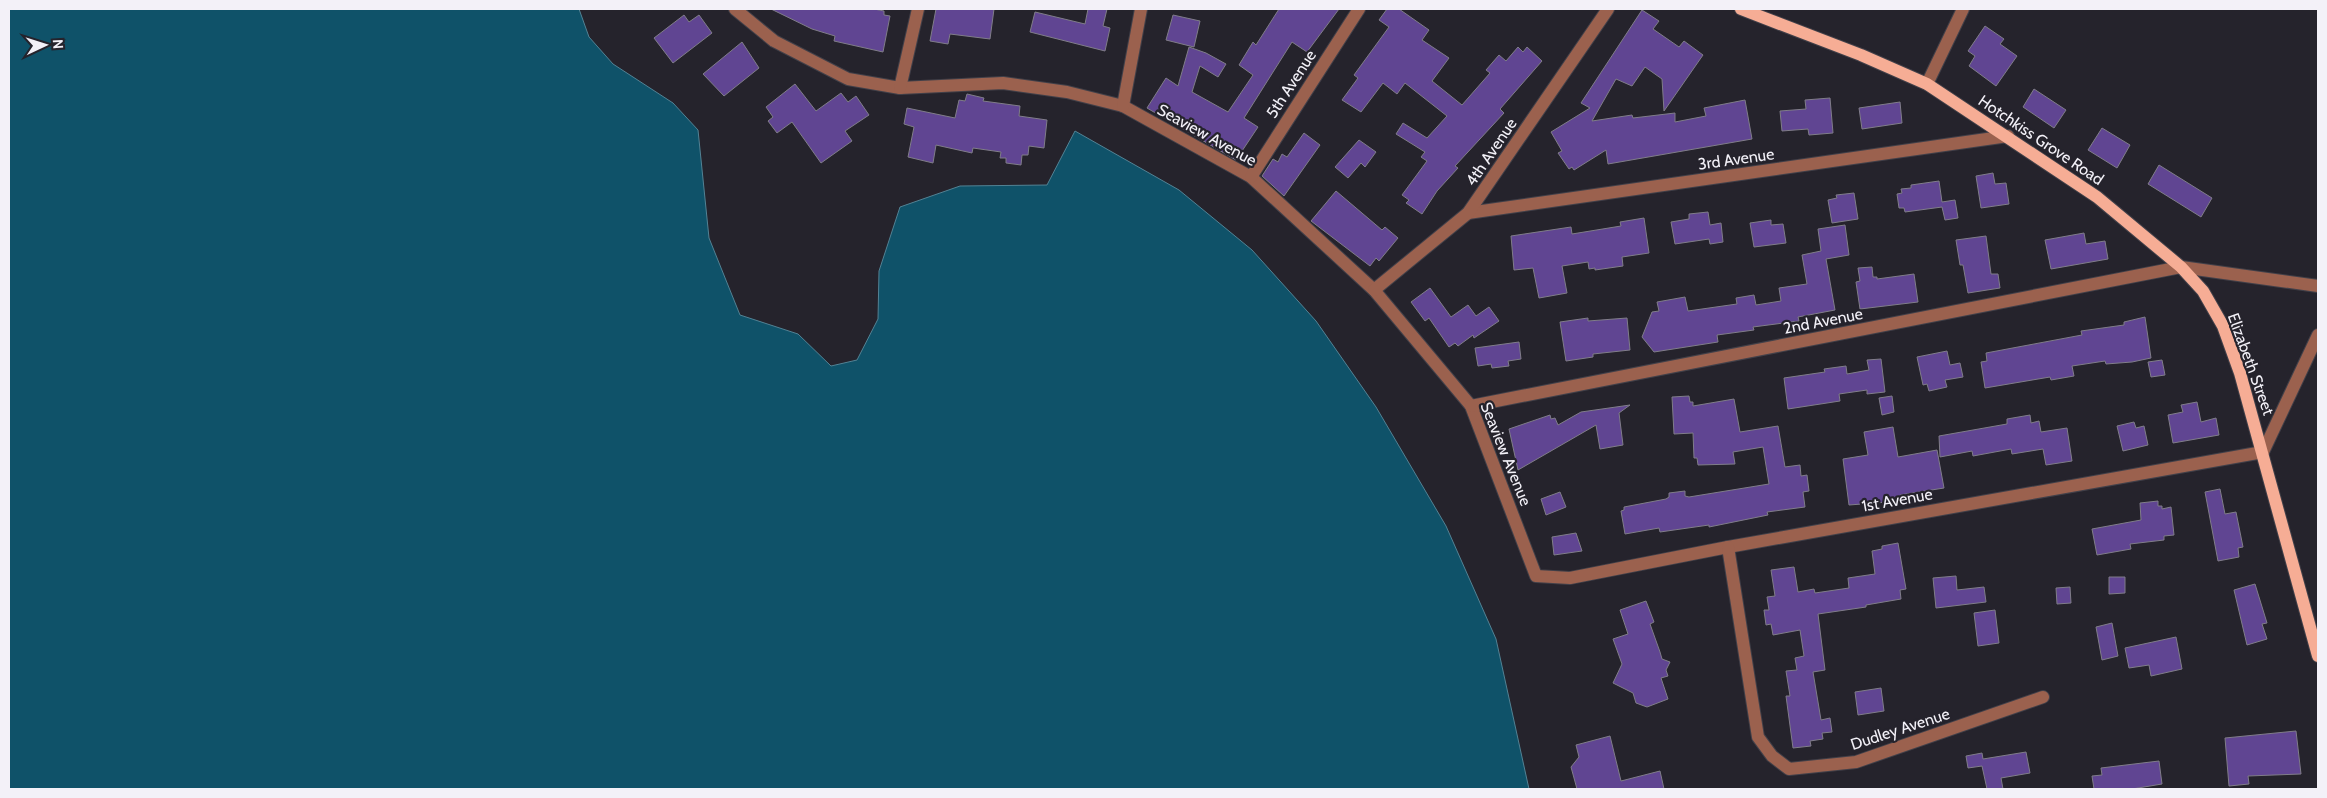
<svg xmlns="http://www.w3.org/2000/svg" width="2327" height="798" font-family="Cabin,sans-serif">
  <rect width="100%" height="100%" fill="#25232c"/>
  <path fill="#0f5269" stroke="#538294" d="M 9,9 L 579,9 L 589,37 L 613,64 L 673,103 L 698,130 L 709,238 L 740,315 L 798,334 L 831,366 L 857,360 L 878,319 L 879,271 L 900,207 L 960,186 L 1047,185 L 1075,131 L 1179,190 L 1252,250 L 1316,321 L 1376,407 L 1446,526 L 1496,639 L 1529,789 L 9,789 Z"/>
  <g fill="#604592" stroke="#807d89">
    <path d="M 771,9 L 874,9 L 884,11 L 884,15 L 890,16 L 883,52 L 834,41 L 835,36 L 812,29 Z"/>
    <path d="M 936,9 L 994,9 L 990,39 L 950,34 L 948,44 L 930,41 Z"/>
    <path d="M 1088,9 L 1107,9 L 1103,26 L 1110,28 L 1105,51 L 1030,32 L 1035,12 L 1085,24 Z"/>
    <path d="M 1279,9 L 1339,9 L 1307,52 L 1292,42 L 1244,118 L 1258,127 L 1236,160 L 1147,108 L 1166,78 L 1178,86 L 1189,47 L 1206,53 L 1226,64 L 1218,77 L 1200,66 L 1192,92 L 1228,112 L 1253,75 L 1239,65 L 1253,42 L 1256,45 Z"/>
    <path d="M 1387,9 L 1399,9 L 1429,30 L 1422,40 L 1449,58 L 1432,81 L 1462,105 L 1490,73 L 1486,70 L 1499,55 L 1506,61 L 1518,47 L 1523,52 L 1527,47 L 1542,61 L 1500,109 L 1504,113 L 1455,166 L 1458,168 L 1437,191 L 1422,214 L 1406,203 L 1409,200 L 1402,195 L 1427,161 L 1421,157 L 1425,152 L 1396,134 L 1403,123 L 1427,138 L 1447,116 L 1405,83 L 1397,94 L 1383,83 L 1361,112 L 1342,100 L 1358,78 L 1354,75 L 1389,27 L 1379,20 Z"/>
    <path d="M 1642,10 L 1659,21 L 1653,29 L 1679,47 L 1684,41 L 1703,55 L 1664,111 L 1662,79 L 1645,67 L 1632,86 L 1616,79 L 1592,121 L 1632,115 L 1633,118 L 1675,113 L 1675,122 L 1706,116 L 1704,108 L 1745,100 L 1752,139 L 1608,164 L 1606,150 L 1574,170 L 1572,167 L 1569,169 L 1558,153 L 1562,151 L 1551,132 L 1590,108 L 1581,103 Z"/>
    <path d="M 684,15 L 689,22 L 699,15 L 712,33 L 673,63 L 654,38 Z"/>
    <path d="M 1173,15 L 1200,21 L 1194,47 L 1166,40 Z"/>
    <path d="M 1985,26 L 2004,39 L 2000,44 L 2017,56 L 1996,86 L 1969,66 L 1975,56 L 1968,51 Z"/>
    <path d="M 742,42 L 759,68 L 724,96 L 703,74 Z"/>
    <path d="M 795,84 L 816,111 L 841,93 L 848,102 L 856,96 L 869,115 L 845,131 L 852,141 L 821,163 L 792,122 L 777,133 L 768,121 L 773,117 L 766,107 Z"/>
    <path d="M 2034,89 L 2066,110 L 2054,128 L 2023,107 Z"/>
    <path d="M 967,94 L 984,98 L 983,101 L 1020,106 L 1019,116 L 1047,120 L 1044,148 L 1029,146 L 1028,155 L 1022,155 L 1021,165 L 1006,163 L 1006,158 L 1000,158 L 1001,152 L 973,148 L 972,153 L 936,145 L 933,163 L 908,157 L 914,127 L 904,124 L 907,108 L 955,118 L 959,100 L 965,101 Z"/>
    <path d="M 1830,98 L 1833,133 L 1809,135 L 1808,129 L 1782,131 L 1780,111 L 1806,109 L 1805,100 Z"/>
    <path d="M 1900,102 L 1902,123 L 1862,129 L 1859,108 Z"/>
    <path d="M 2102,128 L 2130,145 L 2117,168 L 2088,150 Z"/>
    <path d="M 1304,133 L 1320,145 L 1284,196 L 1262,176 L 1273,159 L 1278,162 L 1282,154 L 1287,157 Z"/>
    <path d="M 1359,140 L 1376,152 L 1365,167 L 1361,163 L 1348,178 L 1335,167 Z"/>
    <path d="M 2159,165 L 2212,198 L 2201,217 L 2148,184 Z"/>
    <path d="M 1993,173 L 1995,184 L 2006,183 L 2009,204 L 1981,208 L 1976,176 Z"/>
    <path d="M 1939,181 L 1942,202 L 1955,200 L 1958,218 L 1945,220 L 1942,207 L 1905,212 L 1904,208 L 1899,208 L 1897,194 L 1902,193 L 1901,189 L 1911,188 L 1911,185 Z"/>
    <path d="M 1336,191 L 1382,230 L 1385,227 L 1398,238 L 1379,261 L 1376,258 L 1370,266 L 1311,221 Z"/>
    <path d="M 1854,193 L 1858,219 L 1832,223 L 1828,200 L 1837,198 L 1836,195 Z"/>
    <path d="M 1708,212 L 1710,225 L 1721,223 L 1723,242 L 1710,244 L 1709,239 L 1675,244 L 1671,222 L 1689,219 L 1689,214 Z"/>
    <path d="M 1644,218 L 1649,253 L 1622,257 L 1623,266 L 1595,270 L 1595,268 L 1589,269 L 1588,262 L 1562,266 L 1567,293 L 1539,298 L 1533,268 L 1514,270 L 1511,236 L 1571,227 L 1572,234 L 1621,226 L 1620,222 Z"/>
    <path d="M 1771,220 L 1771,225 L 1783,224 L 1786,243 L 1754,247 L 1750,223 Z"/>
    <path d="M 1845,225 L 1849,255 L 1826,259 L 1835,310 L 1798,317 L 1799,321 L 1753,327 L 1754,330 L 1717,335 L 1718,342 L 1654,352 L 1642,337 L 1652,312 L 1659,311 L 1657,302 L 1685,297 L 1688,311 L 1737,304 L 1736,298 L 1754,295 L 1756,305 L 1781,301 L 1779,288 L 1807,284 L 1802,255 L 1821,251 L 1818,229 Z"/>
    <path d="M 2084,233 L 2086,244 L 2105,241 L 2108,259 L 2051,269 L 2045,240 Z"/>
    <path d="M 1986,236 L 1991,274 L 1998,274 L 2000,288 L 1968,293 L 1963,265 L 1960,265 L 1956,240 Z"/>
    <path d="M 1872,267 L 1873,277 L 1877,277 L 1877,279 L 1914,274 L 1918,302 L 1860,309 L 1856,282 L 1860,281 L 1858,268 Z"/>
    <path d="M 1430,288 L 1451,317 L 1468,305 L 1476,316 L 1489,307 L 1499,321 L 1474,338 L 1473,335 L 1458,346 L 1455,343 L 1449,347 L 1429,318 L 1425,321 L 1411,302 Z"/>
    <path d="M 2145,317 L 2151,358 L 2132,362 L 2106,364 L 2105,361 L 2072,366 L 2074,376 L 2051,380 L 2050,377 L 1985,388 L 1981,362 L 1987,361 L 1986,353 L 2082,335 L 2081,331 L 2124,325 L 2124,322 Z"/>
    <path d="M 1588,318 L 1588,321 L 1627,318 L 1630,350 L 1593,354 L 1593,357 L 1566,361 L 1560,322 Z"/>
    <path d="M 1519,342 L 1521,359 L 1508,361 L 1509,366 L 1492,368 L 1491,364 L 1478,366 L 1475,348 Z"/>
    <path d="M 1947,351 L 1950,365 L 1960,363 L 1963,377 L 1945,380 L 1947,387 L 1929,391 L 1927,384 L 1923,385 L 1917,357 Z"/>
    <path d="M 1881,359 L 1885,392 L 1867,394 L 1867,390 L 1839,394 L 1840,401 L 1788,409 L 1784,378 L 1825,372 L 1824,369 L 1846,366 L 1847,374 L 1869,370 L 1867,360 Z"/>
    <path d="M 2162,360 L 2165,375 L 2151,377 L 2148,362 Z"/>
    <path d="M 1689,396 L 1690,402 L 1693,402 L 1693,406 L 1734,399 L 1740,432 L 1778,426 L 1785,467 L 1800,465 L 1801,476 L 1807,475 L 1809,491 L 1803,492 L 1805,507 L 1767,512 L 1768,515 L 1709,527 L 1709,525 L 1660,532 L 1659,528 L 1625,534 L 1621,511 L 1624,510 L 1624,507 L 1666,499 L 1669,497 L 1669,493 L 1685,491 L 1685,496 L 1689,497 L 1769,484 L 1763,447 L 1733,452 L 1735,464 L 1698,465 L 1697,458 L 1694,458 L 1693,433 L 1674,434 L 1672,397 Z"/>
    <path d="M 1892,396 L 1894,412 L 1882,415 L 1879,398 Z"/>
    <path d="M 2197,402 L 2201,422 L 2216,418 L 2219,435 L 2173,443 L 2168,415 L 2183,412 L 2181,405 Z"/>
    <path d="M 1630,405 L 1619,413 L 1623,445 L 1600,449 L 1596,425 L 1518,470 L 1509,429 L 1550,415 L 1551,419 L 1555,418 L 1558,425 L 1581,412 Z"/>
    <path d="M 2030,415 L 2031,423 L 2039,421 L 2041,432 L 2067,428 L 2072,461 L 2046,465 L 2043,449 L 2012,454 L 2011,449 L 1973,456 L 1972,451 L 1940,457 L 1939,436 L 2007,424 L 2007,419 Z"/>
    <path d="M 2134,422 L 2136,428 L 2144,426 L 2148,445 L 2123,451 L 2117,426 Z"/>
    <path d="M 1893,427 L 1898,457 L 1937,450 L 1944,488 L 1900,495 L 1901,501 L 1849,505 L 1843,459 L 1868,455 L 1864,432 Z"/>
    <path d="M 2220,489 L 2225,514 L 2236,512 L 2243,547 L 2238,548 L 2239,557 L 2218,561 L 2205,492 Z"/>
    <path d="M 1560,492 L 1566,507 L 1546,515 L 1541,499 Z"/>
    <path d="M 2158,501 L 2158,506 L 2162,506 L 2162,509 L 2171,507 L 2174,535 L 2164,536 L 2164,540 L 2130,544 L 2131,549 L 2097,555 L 2092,529 L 2141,520 L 2140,503 Z"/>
    <path d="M 1576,533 L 1582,551 L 1554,555 L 1552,537 Z"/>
    <path d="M 1898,543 L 1906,589 L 1900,590 L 1901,599 L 1866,605 L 1866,607 L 1818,614 L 1825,670 L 1813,672 L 1821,720 L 1830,718 L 1832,732 L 1822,733 L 1823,739 L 1810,741 L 1811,746 L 1793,748 L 1786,696 L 1790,696 L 1786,671 L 1797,670 L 1795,658 L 1804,656 L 1800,630 L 1773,635 L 1771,624 L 1766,625 L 1764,610 L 1769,610 L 1767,597 L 1775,596 L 1771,570 L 1794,567 L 1798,592 L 1814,589 L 1815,593 L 1849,588 L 1848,578 L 1875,574 L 1872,551 L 1882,549 L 1882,546 Z"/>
    <path d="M 1956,576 L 1957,590 L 1984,587 L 1986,602 L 1936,608 L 1933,578 Z"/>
    <path d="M 2109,577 L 2125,577 L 2125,593 L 2109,594 Z"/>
    <path d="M 2255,584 L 2267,623 L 2262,624 L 2267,639 L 2247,645 L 2234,590 Z"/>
    <path d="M 2070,587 L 2071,603 L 2057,604 L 2056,588 Z"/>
    <path d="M 1646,601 L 1654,622 L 1650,624 L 1660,652 L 1662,659 L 1670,662 L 1666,670 L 1668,676 L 1661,678 L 1668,699 L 1647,707 L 1636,703 L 1633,693 L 1613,683 L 1622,664 L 1613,639 L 1628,634 L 1620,610 Z"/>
    <path d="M 1995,610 L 1999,643 L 1978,646 L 1974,613 Z"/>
    <path d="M 2112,623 L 2118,656 L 2102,660 L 2096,627 Z"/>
    <path d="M 2176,637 L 2182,669 L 2151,676 L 2149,665 L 2129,668 L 2125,648 Z"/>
    <path d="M 1881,688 L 1884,711 L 1858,715 L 1855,692 Z"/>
    <path d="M 2296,731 L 2301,774 L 2248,776 L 2249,784 L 2229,786 L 2225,738 Z"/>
    <path d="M 1610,736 L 1621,781 L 1660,771 L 1664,789 L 1577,789 L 1571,767 L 1579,757 L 1576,745 Z"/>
    <path d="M 2026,752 L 2030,773 L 2001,778 L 2003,789 L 1987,789 L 1982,766 L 1968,768 L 1966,756 L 1982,753 L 1983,759 Z"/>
    <path d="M 2159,761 L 2162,784 L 2132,789 L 2094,789 L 2092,776 L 2102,775 L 2101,768 Z"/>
  </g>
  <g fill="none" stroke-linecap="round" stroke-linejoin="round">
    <defs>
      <g id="minor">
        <path d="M 735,9 L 774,41 L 848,79 L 900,88 L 1003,83 L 1067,92 L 1123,106 L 1251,177 L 1374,290 L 1471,406 L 1536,576 L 1570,578 L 1728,547 L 2263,452 L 2318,335"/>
        <path d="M 1927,84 L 1963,9"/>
        <path d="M 900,88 L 918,9"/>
        <path d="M 1123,106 L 1141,9"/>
        <path d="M 1251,177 L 1359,9"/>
        <path d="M 1468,213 L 2008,136"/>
        <path d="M 1374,290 L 1468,213 L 1608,9"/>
        <path d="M 1471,406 L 2181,267 L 2318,286"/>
        <path d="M 1728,547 L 1758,737 L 1772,756 L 1789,769 L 1856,762 L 2043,697"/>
      </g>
      <path id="major" d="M 1741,9 L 1861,55 L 1927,84 L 2097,197 L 2181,267 L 2203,291 L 2223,326 L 2240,373 L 2318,656"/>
    </defs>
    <use href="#minor" stroke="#424049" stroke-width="14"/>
    <use href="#major" stroke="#424049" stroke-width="14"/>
    <use href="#minor" stroke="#9b614e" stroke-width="12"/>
    <use href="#major" stroke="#f6ad95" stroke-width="12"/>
  </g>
  <g text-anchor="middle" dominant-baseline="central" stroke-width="4.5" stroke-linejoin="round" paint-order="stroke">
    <g font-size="16" fill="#f3f1f8" stroke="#25232c">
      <text transform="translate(1291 84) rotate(-57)">5th Avenue</text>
      <text transform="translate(1207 135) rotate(29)">Seaview Avenue</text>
      <text transform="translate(2041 140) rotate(34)">Hotchkiss Grove Road</text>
      <text transform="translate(1491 152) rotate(-56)">4th Avenue</text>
      <text transform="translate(1736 159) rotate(-8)">3rd Avenue</text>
      <text transform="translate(1823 321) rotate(-11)">2nd Avenue</text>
      <text transform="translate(2251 364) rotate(70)">Elizabeth Street</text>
      <text transform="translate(1506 454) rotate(68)">Seaview Avenue</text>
      <text transform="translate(1897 500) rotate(-10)">1st Avenue</text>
      <text transform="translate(1900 729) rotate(-18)">Dudley Avenue</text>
    </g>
  </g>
  <rect width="2327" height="798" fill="none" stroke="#f3f1f8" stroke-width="20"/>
  <g transform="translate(45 45) rotate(86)" stroke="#25232c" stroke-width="4" paint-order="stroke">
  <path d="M0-4L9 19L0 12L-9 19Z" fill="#f3f1f8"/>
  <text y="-8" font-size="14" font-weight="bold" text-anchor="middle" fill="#f3f1f8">N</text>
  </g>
</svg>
